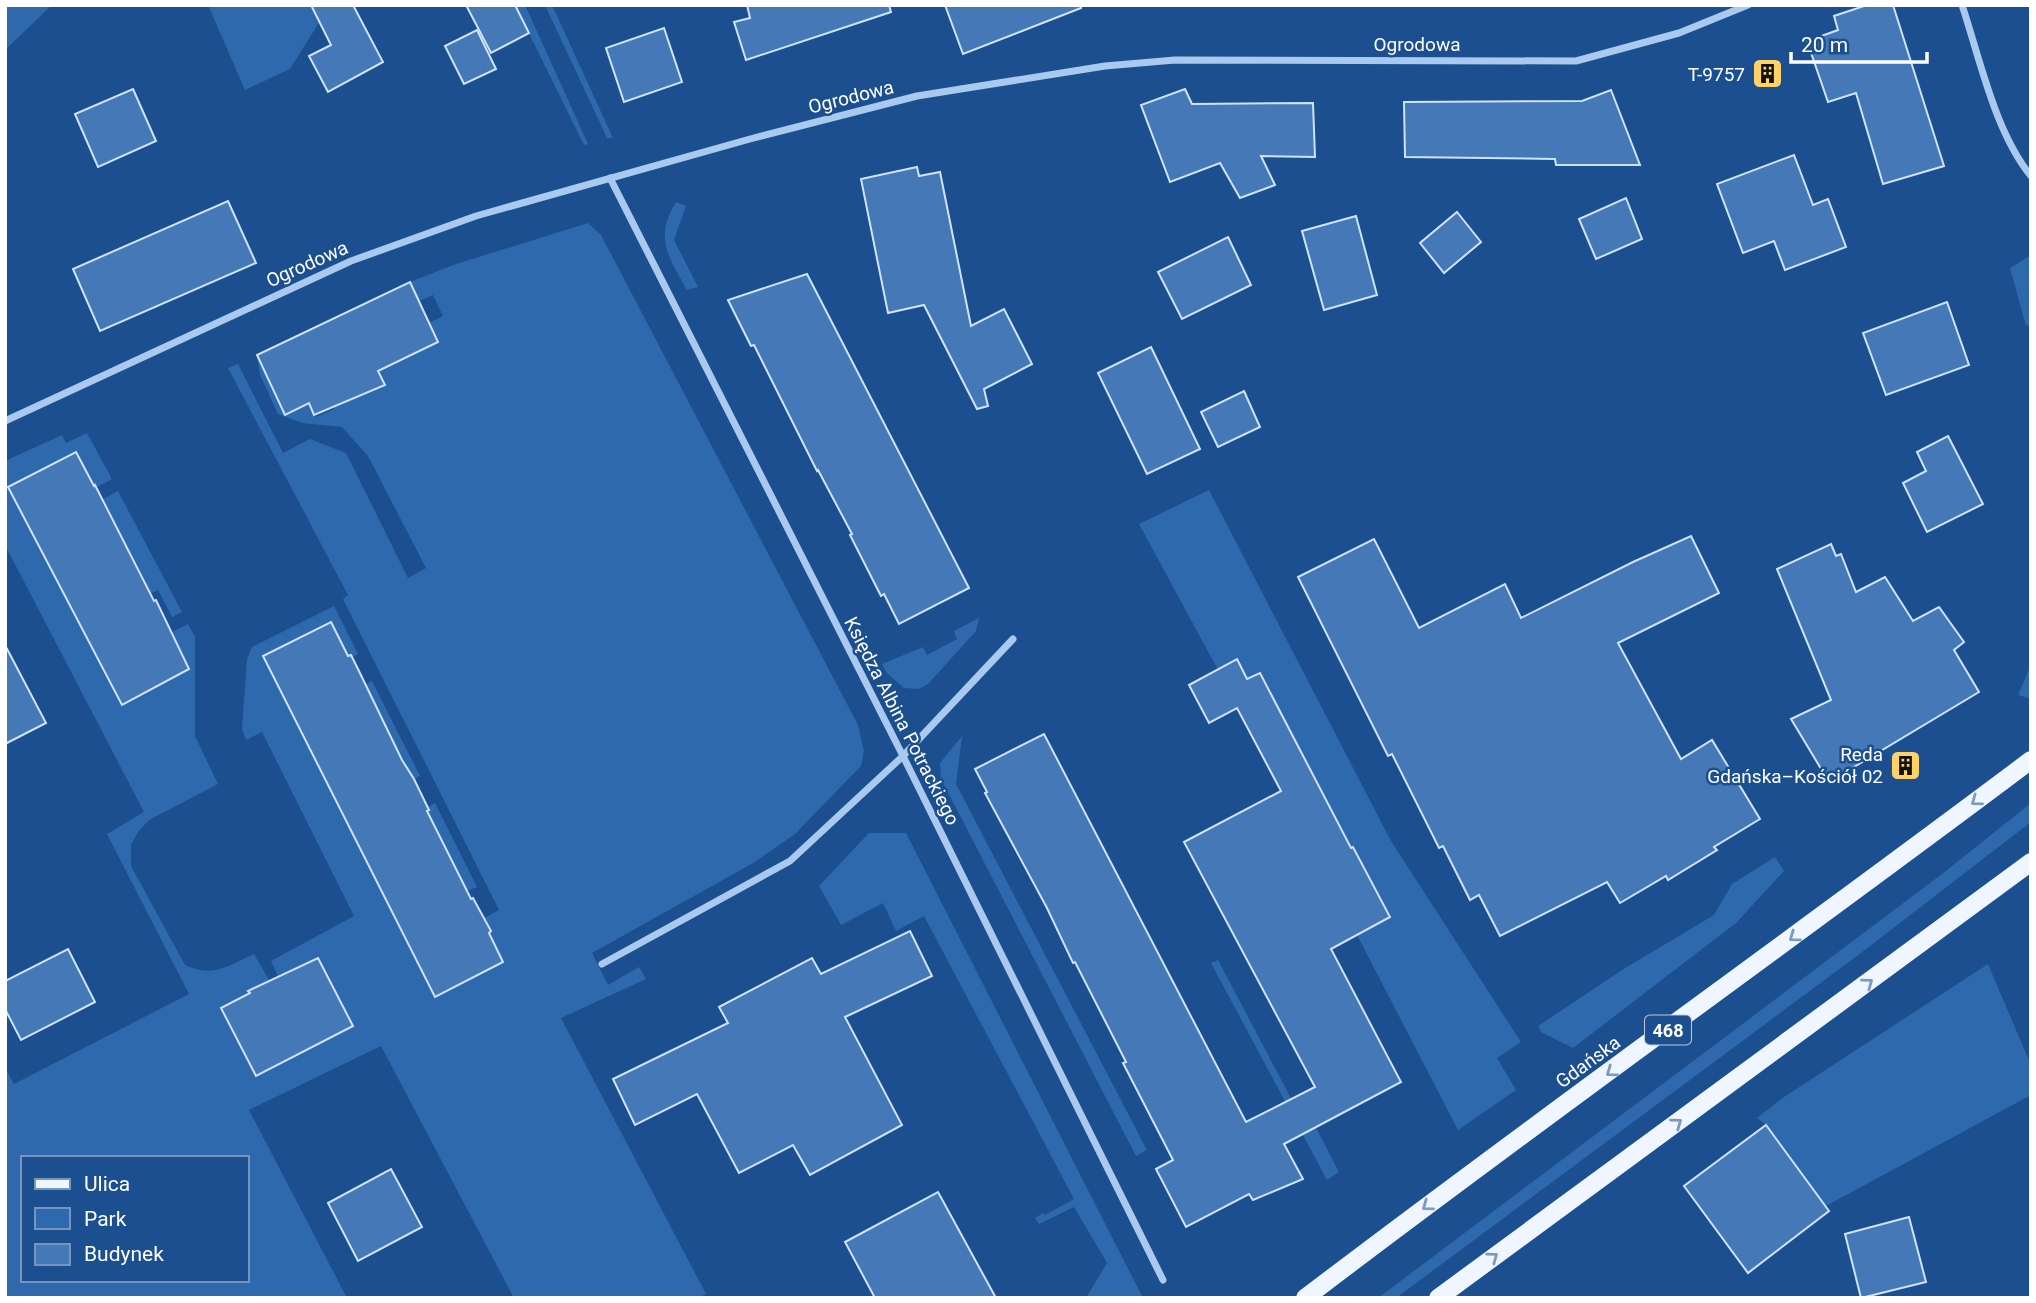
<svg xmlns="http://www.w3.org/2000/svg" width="2036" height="1303" font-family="Roboto,sans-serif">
  <rect width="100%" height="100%" fill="#1b4f8f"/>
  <g fill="#2e69ad" fill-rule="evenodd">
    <path d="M 5,5 L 52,5 L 5,50 Z"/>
    <path d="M 208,5 L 311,5 L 320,21 L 290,69 L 245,90 Z"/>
    <path d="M 515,5 L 525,5 L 588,144 L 584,145 Z"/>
    <path d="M 545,5 L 552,5 L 613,138 L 607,138 Z"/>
    <path d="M 676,202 L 686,206 L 674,240 L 698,287 L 687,290 C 668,256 654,238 676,202 Z"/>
    <path d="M 588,223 L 601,235 L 858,725 L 864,751 L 861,766 L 795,834 L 755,862 L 592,953 L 608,985 L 639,967 L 646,979 L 561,1018 L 706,1294 L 700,1298 L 514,1298 L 381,1046 L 249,1110 L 347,1298 L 5,1298 L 5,1068 L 14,1084 L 189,994 L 107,834 L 144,812 L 5,545 L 5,461 L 62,435 L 66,443 L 87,433 L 112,479 L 97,487 L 94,486 L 75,452 L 8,487 L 59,584 L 113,519 L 103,499 L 118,491 L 182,612 L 172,617 L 158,590 L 150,594 L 72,607 L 122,704 L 189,669 L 172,632 L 188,624 L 195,637 L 195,736 L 218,784 L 149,820 L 138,832 L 131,845 L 131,866 L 185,965 C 213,978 228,966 254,954 L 269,980 L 221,1008 L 256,1076 L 353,1026 L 318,958 L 284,975 L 282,973 L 278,976 L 271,961 L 354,916 L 262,732 L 246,740 L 242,729 L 247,659 L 252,647 L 334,606 L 358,654 L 352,657 L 348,656 L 331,622 L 263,656 L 366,690 L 368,689 L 365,685 L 372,681 L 420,776 L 414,779 L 410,777 L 442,841 L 427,811 L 429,810 L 428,807 L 435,803 L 477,887 L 467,891 L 454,865 L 386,899 L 435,996 L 503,962 L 484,918 L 499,910 L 343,599 L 348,595 L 228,368 L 238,364 L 283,453 L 310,439 L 346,453 L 408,578 L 426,568 L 368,456 L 342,427 L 302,423 L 278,414 L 260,375 L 257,355 L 285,415 L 309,403 L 316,417 L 334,409 L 328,395 L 367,393 L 384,386 L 378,371 L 438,342 L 429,323 L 443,316 L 433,295 L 419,301 L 410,282 L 453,265 ZM 23,1158 L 247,1158 L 247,1280 L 23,1280 Z"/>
    <path d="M 2031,255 L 2031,325 L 2026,326 L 2010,268 Z"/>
    <path d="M 1209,490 L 1391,841 L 1521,1042 L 1497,1058 L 1516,1090 L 1458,1130 L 1357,935 L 1390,917 L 1353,847 L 1331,858 L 1331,809 L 1260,673 L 1247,679 L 1237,660 L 1218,670 L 1139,524 Z"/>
    <path d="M 979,618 L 976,631 L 928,684 L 919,689 L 904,688 L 886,672 L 882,664 L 923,647 L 927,655 L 957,639 L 954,631 Z"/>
    <path d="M 2031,665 L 2031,699 L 2018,695 Z"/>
    <path d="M 962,736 L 956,784 L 1147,1150 L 1136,1156 L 941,779 L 940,763 Z"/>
    <path d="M 2031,803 L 2031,822 L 1857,956 L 1396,1298 L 1378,1298 L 1942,874 Z"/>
    <path d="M 869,833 L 906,833 L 1143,1298 L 1086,1298 L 1107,1263 L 1074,1207 L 1039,1224 L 1035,1218 L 1043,1213 L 1045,1215 L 1074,1199 L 924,916 L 896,931 L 883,903 L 841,925 L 819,886 Z"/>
    <path d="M 1775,857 L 1784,871 L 1736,923 L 1573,1048 L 1541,1032 L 1538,1026 L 1622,970 L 1714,915 L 1732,884 Z"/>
    <path d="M 1218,960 L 1294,1104 L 1303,1103 L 1339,1172 L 1327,1180 L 1211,963 Z"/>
    <path d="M 1988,964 L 2031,1065 L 2031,1095 L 1826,1206 L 1766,1125 L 1757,1118 L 1784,1097 Z"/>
  </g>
  <g fill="#4478b7" stroke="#cfe3fa" stroke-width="2">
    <path d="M 311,5 L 353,5 L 383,62 L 328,92 L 309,56 L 331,45 Z"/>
    <path d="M 466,5 L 515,5 L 529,33 L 491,53 Z"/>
    <path d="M 747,5 L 889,5 L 891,12 L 746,60 L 734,22 L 750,18 Z"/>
    <path d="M 945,5 L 1081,5 L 1081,8 L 963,54 Z"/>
    <path d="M 1867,5 L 1893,5 L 1944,166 L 1883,184 L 1856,93 L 1828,102 L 1807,41 L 1838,30 L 1834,16 Z"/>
    <path d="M 664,28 L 682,82 L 624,102 L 606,48 Z"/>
    <path d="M 477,30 L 496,69 L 464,84 L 445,46 Z"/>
    <path d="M 133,89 L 156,141 L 98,167 L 75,114 Z"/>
    <path d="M 1185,89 L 1192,104 L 1313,103 L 1315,157 L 1261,156 L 1275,185 L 1240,198 L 1220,163 L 1170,182 L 1141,105 Z"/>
    <path d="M 1611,90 L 1640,165 L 1556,165 L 1555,159 L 1405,157 L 1404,102 L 1582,101 Z"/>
    <path d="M 1794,155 L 1813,205 L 1828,199 L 1846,247 L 1785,270 L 1774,241 L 1743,253 L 1717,184 Z"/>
    <path d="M 917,167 L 919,176 L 940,172 L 971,326 L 1004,309 L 1032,364 L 984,389 L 988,406 L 977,409 L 924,305 L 888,313 L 861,179 Z"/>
    <path d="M 1626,198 L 1642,239 L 1596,259 L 1579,219 Z"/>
    <path d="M 228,201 L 256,263 L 100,331 L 73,269 Z"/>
    <path d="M 1457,212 L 1481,242 L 1444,273 L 1420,243 Z"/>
    <path d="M 1356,216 L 1377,295 L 1324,310 L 1302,231 Z"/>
    <path d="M 1228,237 L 1251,285 L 1182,319 L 1158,272 Z"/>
    <path d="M 807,274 L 969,588 L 899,624 L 884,594 L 881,596 L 850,535 L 852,534 L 818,470 L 817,471 L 754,345 L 751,346 L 728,300 Z"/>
    <path d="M 410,282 L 438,342 L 378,371 L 385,385 L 314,415 L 309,403 L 285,415 L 257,355 Z"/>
    <path d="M 1947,302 L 1969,365 L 1886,395 L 1863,333 Z"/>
    <path d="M 1151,347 L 1200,449 L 1147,474 L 1098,373 Z"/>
    <path d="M 1244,391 L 1260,427 L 1218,447 L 1201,412 Z"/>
    <path d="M 1948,436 L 1983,504 L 1927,532 L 1903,483 L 1926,471 L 1917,452 Z"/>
    <path d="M 76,452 L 94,486 L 95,485 L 154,601 L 156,600 L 189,669 L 122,705 L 8,487 Z"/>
    <path d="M 1691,536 L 1719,593 L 1618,643 L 1681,759 L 1712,740 L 1760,819 L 1714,847 L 1717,850 L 1668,880 L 1666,876 L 1620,903 L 1607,882 L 1500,936 L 1479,895 L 1470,900 L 1443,846 L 1439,848 L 1392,754 L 1388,756 L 1298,577 L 1374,539 L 1419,628 L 1505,584 L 1521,618 L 1633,562 Z"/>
    <path d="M 1831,544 L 1836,556 L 1841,554 L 1856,592 L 1885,577 L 1913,621 L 1939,607 L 1964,642 L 1954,650 L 1979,692 L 1829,782 L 1791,719 L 1831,700 L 1777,569 Z"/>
    <path d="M 331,622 L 348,656 L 351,655 L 358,669 L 402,760 L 414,779 L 429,810 L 427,811 L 471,899 L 473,898 L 491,931 L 489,933 L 503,962 L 435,997 L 263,656 Z"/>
    <path d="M 5,645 L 46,723 L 5,744 Z"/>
    <path d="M 1237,659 L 1247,679 L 1260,673 L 1351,848 L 1353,847 L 1390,917 L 1331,949 L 1401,1082 L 1284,1144 L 1303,1179 L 1253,1200 L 1249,1194 L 1186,1227 L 1156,1169 L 1173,1160 L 1123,1063 L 1126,1062 L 1075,962 L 1073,963 L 1047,908 L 985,793 L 987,792 L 975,769 L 1044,734 L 1246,1122 L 1315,1087 L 1184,842 L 1281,791 L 1237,708 L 1209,723 L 1189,685 Z"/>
    <path d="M 910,931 L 932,976 L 845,1017 L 902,1125 L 810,1175 L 793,1145 L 739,1173 L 697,1094 L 635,1125 L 613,1079 L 728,1023 L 719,1007 L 812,958 L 821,974 Z"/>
    <path d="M 68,949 L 95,1002 L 21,1040 L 5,1009 L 5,981 Z"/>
    <path d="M 318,958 L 353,1026 L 256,1076 L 221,1008 L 250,993 L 248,991 Z"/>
    <path d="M 1766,1125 L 1829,1211 L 1748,1273 L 1684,1186 Z"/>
    <path d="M 391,1169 L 422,1227 L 358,1261 L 328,1203 Z"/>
    <path d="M 938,1192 L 996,1298 L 875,1298 L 845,1242 Z"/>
    <path d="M 1909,1217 L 1926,1282 L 1861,1298 L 1845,1234 Z"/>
  </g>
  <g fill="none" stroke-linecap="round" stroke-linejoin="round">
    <g stroke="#a9c9ee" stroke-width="7">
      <path d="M 1962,5 C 1980,59 1995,132 2031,176"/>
      <path d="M 610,178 L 903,756 L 1163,1280"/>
      <path d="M 5,421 L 351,261 L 476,216 L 750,139 L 917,96 L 1105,66 L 1175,60 L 1576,61 L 1679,33 L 1748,5"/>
      <path d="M 602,964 L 790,861 L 903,756 L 1013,639"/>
    </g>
    <g stroke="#f0f6ff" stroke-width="18">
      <path d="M 1305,1298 C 1545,1115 1790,941 2031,760"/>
      <path d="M 1438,1298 L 2031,862"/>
    </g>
  </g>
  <defs><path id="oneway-chevron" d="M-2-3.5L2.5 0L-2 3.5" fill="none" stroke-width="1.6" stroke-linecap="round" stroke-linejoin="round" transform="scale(1.75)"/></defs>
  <g stroke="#7b9ac1">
    <use href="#oneway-chevron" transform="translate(1976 801) rotate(143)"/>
    <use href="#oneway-chevron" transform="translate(1794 937) rotate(144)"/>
    <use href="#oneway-chevron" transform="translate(1868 983) rotate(-37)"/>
    <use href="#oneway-chevron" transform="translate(1611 1072) rotate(144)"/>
    <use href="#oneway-chevron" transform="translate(1677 1123) rotate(-36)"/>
    <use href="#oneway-chevron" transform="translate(1427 1206) rotate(144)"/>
    <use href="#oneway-chevron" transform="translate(1493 1257) rotate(-36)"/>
  </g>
  <defs>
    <symbol id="building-square" viewBox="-11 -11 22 22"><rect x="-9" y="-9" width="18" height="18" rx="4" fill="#ffd166" stroke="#1b4f8f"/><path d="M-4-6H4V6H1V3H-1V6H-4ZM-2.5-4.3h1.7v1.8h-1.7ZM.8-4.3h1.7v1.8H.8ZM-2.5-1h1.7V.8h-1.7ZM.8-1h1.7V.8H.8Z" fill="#111"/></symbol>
  </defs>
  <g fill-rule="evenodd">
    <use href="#building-square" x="1750" y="56" width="35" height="35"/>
    <use href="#building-square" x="1888" y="748" width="35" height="35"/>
  </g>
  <g text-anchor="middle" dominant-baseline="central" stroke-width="5" stroke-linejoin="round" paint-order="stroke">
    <rect fill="#1b4f8f" stroke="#bbcadd" stroke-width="2" x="1645" y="1015.5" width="46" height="29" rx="5"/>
    <g font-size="18" font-weight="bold" fill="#fff">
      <text x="1668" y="1030">468</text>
    </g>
    <g font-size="19" fill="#fff" stroke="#1b4f8f">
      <text x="1417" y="44">Ogrodowa</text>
      <text transform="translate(851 97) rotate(-14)">Ogrodowa</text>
      <text transform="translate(307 264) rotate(-24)">Ogrodowa</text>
      <text transform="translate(902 721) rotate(63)">Księdza Albina Potrackiego</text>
      <text transform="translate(1588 1062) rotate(-36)">Gdańska</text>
    </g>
    <g font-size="19" fill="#fff" stroke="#1b4f8f" text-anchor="end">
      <text x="1745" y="74">T-9757</text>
      <text x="1883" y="754">Reda<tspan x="1883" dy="22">Gdańska–Kościół 02</tspan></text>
    </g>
  </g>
  <rect width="2036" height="1303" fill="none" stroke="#ffffff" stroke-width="14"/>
  <rect x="21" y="1156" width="228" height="126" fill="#1b4f8f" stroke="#7695bc" stroke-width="2"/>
  <rect x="35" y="1179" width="35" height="10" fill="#f0f6ff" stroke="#7695bc" stroke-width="2"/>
  <text x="84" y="1191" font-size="21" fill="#ffffff">Ulica</text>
  <rect x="35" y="1208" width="35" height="21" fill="#2e69ad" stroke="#7695bc" stroke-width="2"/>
  <text x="84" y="1226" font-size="21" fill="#ffffff">Park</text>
  <rect x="35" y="1244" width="35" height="21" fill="#4478b7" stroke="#7695bc" stroke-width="2"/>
  <text x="84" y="1261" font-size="21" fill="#ffffff">Budynek</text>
  <path d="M1791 52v10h136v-10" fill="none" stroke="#ffffff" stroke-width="3.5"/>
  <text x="1801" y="52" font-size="21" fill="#ffffff" stroke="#1b4f8f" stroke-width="5" paint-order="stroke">20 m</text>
</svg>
